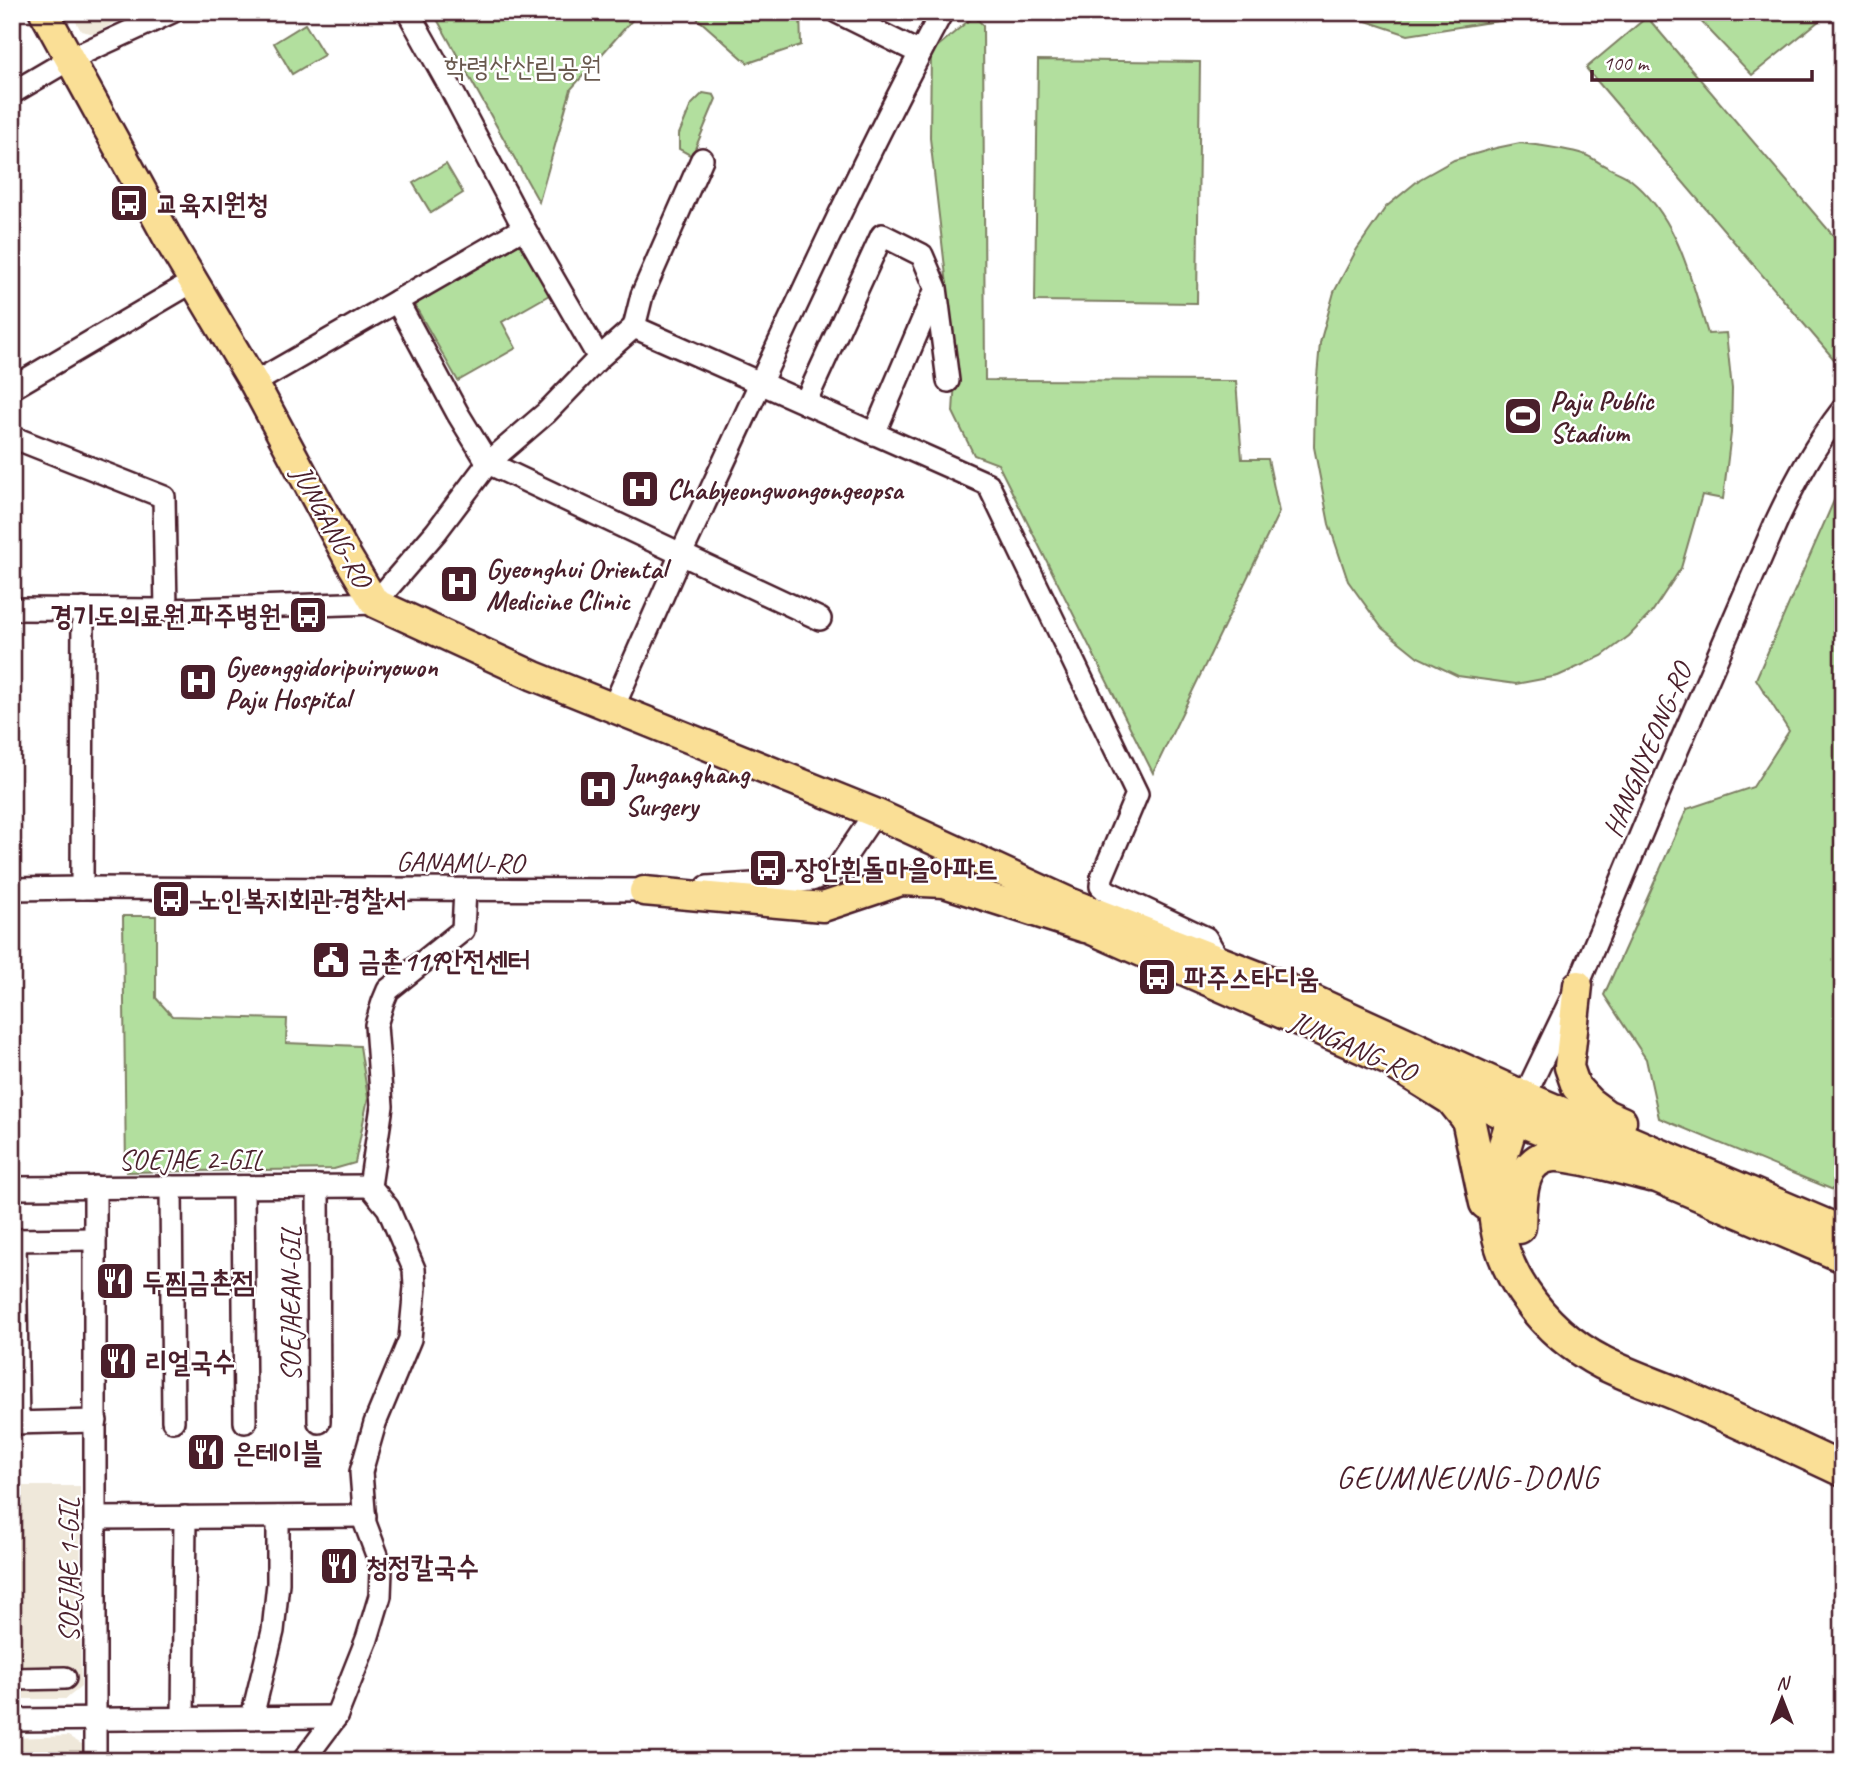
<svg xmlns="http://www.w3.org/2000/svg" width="1855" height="1773" font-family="Caveat,'Poor Story',sans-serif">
  <rect width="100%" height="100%" fill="#fff"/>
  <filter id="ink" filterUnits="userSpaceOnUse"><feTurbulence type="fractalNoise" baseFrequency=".0143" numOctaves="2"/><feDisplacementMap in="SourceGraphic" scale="14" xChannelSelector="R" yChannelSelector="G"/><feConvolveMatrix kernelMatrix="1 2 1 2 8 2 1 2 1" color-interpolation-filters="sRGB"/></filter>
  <g filter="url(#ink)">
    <g fill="#efe8da">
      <path d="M 71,12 L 132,12 L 95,34 L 81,31 Z"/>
      <path d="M 12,1486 L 80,1486 L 81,1687 L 66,1699 L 12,1699 Z"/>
      <path d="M 68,1736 L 85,1746 L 86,1761 L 12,1761 L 12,1738 Z"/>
    </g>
    <g fill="#b2df9e" stroke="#7e7f64" stroke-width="2">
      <path d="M 433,12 L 657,12 L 634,18 L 571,89 L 539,202 Z"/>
      <path d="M 690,12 L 800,12 L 801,45 L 748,63 Z"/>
      <path d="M 1339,12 L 1571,12 L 1484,23 L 1408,35 Z"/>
      <path d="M 1692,12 L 1830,12 L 1752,75 Z"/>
      <path d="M 974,16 L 983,25 L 985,380 L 1236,381 L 1242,459 L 1268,459 L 1279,512 L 1153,773 L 998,464 L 974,455 L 953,412 L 956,363 L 930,138 L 931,52 Z"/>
      <path d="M 1647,17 L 1843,247 L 1843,359 L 1838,364 L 1586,68 Z"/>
      <path d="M 305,24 L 324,55 L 292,74 L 274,43 Z"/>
      <path d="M 1038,60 L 1200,62 L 1197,303 L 1035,301 Z"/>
      <path d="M 703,93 L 714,95 L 716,99 L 692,156 L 679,149 L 679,134 L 691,105 Z"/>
      <path d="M 1520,143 C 1541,146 1563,148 1583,154 C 1592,157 1599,163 1607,167 C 1614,171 1624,174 1630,179 C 1678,217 1691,279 1708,334 L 1726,333 L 1732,389 L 1731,433 L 1723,499 L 1702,495 L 1681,568 L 1652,612 L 1629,636 L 1602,656 L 1558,676 L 1516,684 L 1458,676 L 1418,657 L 1382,628 L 1348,581 L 1329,524 L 1314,447 L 1315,399 L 1320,343 L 1334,292 L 1357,249 L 1386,207 L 1420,179 L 1454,160 L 1496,148 Z"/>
      <path d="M 446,164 L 463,193 L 431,213 L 413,183 Z"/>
      <path d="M 522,243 L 551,294 L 502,322 L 516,348 L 458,381 L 414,304 Z"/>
      <path d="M 1843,480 L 1843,1194 L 1659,1118 L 1646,1059 L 1604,995 L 1687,809 L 1753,787 L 1789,731 L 1756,679 Z"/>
      <path d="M 123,916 L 156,916 L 156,998 L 172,1016 L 287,1019 L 286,1043 L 360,1046 L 368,1098 L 355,1163 L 334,1169 L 126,1172 Z"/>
    </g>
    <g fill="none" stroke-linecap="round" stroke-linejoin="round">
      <defs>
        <g id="minor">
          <path d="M 408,12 L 450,87 L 524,228 L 599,358"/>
          <path d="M 837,12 L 920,53"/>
          <path d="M 12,93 L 70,59 L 172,12"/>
          <path d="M 397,301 L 524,228"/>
          <path d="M 634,327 L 988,484 L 1137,794 L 1102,877 L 1101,886 L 1108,892 L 1206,938 L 1219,960"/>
          <path d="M 254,383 L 397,301 L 458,414 L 488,463 L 681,554 C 766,373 847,188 942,12"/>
          <path d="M 12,388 L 194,281"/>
          <path d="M 805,403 L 882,235 L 922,255 L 936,288 L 948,381"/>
          <path d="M 874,434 L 935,291"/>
          <path d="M 12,437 L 164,497 L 166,610"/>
          <path d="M 12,609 L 166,610 L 375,603 L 436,532 L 488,463 L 546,413 L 599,358 L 634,327 L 642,295 L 702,159"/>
          <path d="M 613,708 L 681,554 L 820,619"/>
          <path d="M 707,887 L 812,880 L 837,869 L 875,813"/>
          <path d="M 82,888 L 83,609"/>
          <path d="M 12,889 L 82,888 L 658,890"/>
          <path d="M 1519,1108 L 1578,985 L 1646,822 L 1777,520 C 1796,480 1815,445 1843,409"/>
          <path d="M 318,1186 L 319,1422"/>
          <path d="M 95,1187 L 95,1761"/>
          <path d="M 171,1187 L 173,1421"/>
          <path d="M 243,1187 L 245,1422"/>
          <path d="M 12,1188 L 370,1186"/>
          <path d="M 12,1240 L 95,1239"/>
          <path d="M 15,1240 L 18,1423"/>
          <path d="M 12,1423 L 96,1421"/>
          <path d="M 96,1518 L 365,1516"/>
          <path d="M 12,1679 L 65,1678"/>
          <path d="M 252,1717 L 273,1631 L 278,1583 L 278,1517"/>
          <path d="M 183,1718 L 185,1517"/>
          <path d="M 12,1720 L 336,1717"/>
          <path d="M 303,1761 L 336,1717 L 367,1639 L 380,1596 L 381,1570 L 377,1555 L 365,1523 L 361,1472 L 375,1423 L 410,1339 L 415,1287 L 414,1269 L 388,1208 L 370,1186 L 382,1106 L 376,1025 L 383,1002 L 388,990 L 463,930 L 465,890"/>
        </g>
        <g id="major">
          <path d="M 44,12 L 170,242 L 254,383 L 348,558 L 375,603 L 534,676 L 875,813 L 1071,903 L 1274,982 L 1525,1096 L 1843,1231"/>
          <path d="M 644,891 L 823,907 L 901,881 L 944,883 L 1085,928"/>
          <path d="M 1085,927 L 1378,1056 L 1513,1119 L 1650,1175 L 1843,1258"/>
          <path d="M 1578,985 L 1569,1067 L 1576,1087 L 1590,1102 L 1606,1114 L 1622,1121"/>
        </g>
        <g id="highway">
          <path d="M 1399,1066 L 1452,1099 L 1468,1119 L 1486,1203"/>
          <path d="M 1513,1119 C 1506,1143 1496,1167 1495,1192 C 1491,1265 1540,1330 1603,1363 C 1629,1376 1656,1385 1682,1396 C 1736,1420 1789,1445 1843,1470"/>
          <path d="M 1519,1227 C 1520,1210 1519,1188 1527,1173 C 1531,1165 1539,1158 1548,1156 C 1565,1151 1629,1170 1650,1175"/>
        </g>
      </defs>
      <use href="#minor" stroke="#4a1f2b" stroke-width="26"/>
      <use href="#major" stroke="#4a1f2b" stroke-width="33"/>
      <use href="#highway" stroke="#4a1f2b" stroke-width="37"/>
      <use href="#minor" stroke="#fff" stroke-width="21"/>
      <use href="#major" stroke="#fadf96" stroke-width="28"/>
      <use href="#highway" stroke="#fadf96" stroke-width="32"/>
    </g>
  </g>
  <defs>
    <symbol id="bus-square" viewBox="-11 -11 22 22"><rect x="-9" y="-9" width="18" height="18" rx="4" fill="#4a1f2b" stroke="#fff"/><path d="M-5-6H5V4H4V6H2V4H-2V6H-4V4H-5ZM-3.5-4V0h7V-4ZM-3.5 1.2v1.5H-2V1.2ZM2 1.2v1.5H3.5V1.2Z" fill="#fff"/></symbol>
    <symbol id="stadium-square" viewBox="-11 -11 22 22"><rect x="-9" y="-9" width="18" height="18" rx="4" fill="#4a1f2b" stroke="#fff"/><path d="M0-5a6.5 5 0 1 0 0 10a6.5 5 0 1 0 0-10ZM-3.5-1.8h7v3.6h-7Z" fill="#fff"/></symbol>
    <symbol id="hospital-square" viewBox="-11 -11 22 22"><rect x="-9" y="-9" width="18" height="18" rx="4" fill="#4a1f2b" stroke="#fff"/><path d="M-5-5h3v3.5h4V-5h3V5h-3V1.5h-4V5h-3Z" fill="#fff"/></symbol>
    <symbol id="civic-square" viewBox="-11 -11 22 22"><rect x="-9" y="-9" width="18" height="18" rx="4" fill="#4a1f2b" stroke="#fff"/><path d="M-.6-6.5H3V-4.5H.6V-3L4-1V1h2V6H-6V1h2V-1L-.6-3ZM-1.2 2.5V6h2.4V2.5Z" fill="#fff"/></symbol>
    <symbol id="restaurant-square" viewBox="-11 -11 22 22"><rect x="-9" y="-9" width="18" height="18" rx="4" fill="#4a1f2b" stroke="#fff"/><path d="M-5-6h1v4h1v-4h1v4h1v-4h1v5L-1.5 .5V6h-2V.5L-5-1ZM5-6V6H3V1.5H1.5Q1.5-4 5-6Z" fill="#fff"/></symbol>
  </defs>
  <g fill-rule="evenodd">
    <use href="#bus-square" x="107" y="181" width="44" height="44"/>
    <use href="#stadium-square" x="1501" y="394" width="44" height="44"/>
    <use href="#hospital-square" x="618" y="467" width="44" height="44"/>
    <use href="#hospital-square" x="437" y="562" width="44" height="44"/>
    <use href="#bus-square" x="286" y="593" width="44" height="44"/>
    <use href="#hospital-square" x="176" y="660" width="44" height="44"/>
    <use href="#hospital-square" x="576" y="767" width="44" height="44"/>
    <use href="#bus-square" x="746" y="846" width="44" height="44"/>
    <use href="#bus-square" x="149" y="877" width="44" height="44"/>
    <use href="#civic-square" x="309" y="938" width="44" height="44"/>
    <use href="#bus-square" x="1135" y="955" width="44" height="44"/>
    <use href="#restaurant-square" x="93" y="1259" width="44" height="44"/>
    <use href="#restaurant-square" x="96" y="1339" width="44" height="44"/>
    <use href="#restaurant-square" x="184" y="1430" width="44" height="44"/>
    <use href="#restaurant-square" x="317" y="1544" width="44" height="44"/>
  </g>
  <g text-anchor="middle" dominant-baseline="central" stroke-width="5" stroke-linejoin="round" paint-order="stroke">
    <g font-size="28" fill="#69594e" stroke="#fff">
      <text x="523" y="66">학령산산림공원</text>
    </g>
    <g font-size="28" font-weight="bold" fill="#4a1f2b" stroke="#fff" text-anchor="start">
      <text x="156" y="203">교육지원청</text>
      <text x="1550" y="400">Paju Public<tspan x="1550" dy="32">Stadium</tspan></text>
      <text x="667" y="489">Chabyeongwongongeopsa</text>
      <text x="486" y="568">Gyeonghui Oriental<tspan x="486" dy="32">Medicine Clinic</tspan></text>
      <text x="281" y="615" text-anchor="end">경기도의료원.파주병원</text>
      <text x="225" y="666">Gyeonggidoripuiryowon<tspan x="225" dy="32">Paju Hospital</tspan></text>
      <text x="625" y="773">Junganghang<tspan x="625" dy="32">Surgery</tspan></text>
      <text x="795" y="868">장안흰돌마을아파트</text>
      <text x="198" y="899">노인복지회관.경찰서</text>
      <text x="358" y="960">금촌119안전센터</text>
      <text x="1184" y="977">파주스타디움</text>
      <text x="142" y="1281">두찜금촌점</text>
      <text x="145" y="1361">리얼국수</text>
      <text x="233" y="1452">은테이블</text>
      <text x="366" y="1566">청정칼국수</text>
    </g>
    <g font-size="28" fill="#4a1f2b" stroke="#fff">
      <text transform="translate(332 526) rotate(61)">JUNGANG-RO</text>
      <text transform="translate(1647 750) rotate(-67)">HANGNYEONG-RO</text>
      <text transform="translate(460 862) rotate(1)">GANAMU-RO</text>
      <text transform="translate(1353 1046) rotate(24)">JUNGANG-RO</text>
      <text x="191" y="1159">SOEJAE 2-GIL</text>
      <text transform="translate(290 1304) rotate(-90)">SOEJAEAN-GIL</text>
      <text transform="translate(68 1570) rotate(-90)">SOEJAE 1-GIL</text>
    </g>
    <g font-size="32" letter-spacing="2" fill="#4a1f2b" stroke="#fff">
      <text x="1468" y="1477">GEUMNEUNG-DONG</text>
    </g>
  </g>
  <rect width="1855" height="1773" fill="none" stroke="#fff" stroke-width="42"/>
  <rect x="21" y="21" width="1813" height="1731" fill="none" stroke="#4a1f2b" stroke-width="2.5" filter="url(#ink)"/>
  <g transform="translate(1782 1699)" stroke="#ffffff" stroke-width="5" paint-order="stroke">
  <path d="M0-5L12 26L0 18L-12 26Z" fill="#4a1f2b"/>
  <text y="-10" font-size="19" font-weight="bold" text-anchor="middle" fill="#4a1f2b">N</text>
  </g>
  <path d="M1592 70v10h220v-10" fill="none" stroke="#4a1f2b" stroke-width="3.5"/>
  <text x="1603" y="70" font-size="21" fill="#4a1f2b" stroke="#ffffff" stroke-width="5" paint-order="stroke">100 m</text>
</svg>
